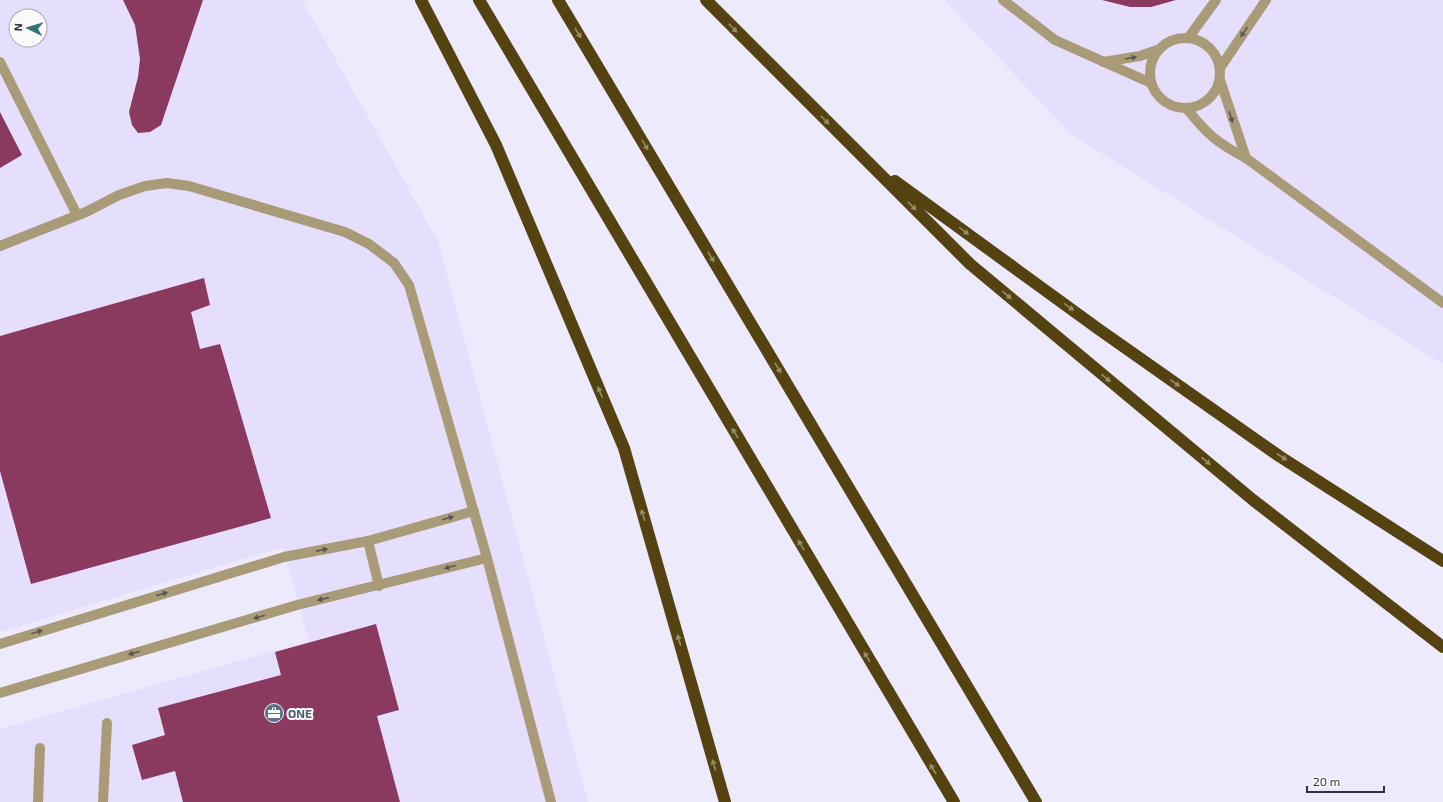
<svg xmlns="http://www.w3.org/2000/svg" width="1443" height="802" font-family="'Exo 2',sans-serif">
  <rect width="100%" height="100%" fill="#edeafd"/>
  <g fill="#e5defd" fill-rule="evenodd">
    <path d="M 0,0 L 302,0 L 438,241 L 588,802 L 0,802 L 0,729 L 309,641 L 283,547 L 0,632 ZM 16,16 L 40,16 L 40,40 L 16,40 Z"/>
    <path d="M 944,0 L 1443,0 L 1443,364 L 1072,135 Z"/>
  </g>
  <g fill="#8a3a5e">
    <path d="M 123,0 L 203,0 L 161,125 L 150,132 L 138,133 L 132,125 L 129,112 L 138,77 L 140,59 L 135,25 Z"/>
    <path d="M 1102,0 L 1176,0 L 1151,7 L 1130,7 Z"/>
    <path d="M 0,112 L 22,155 L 0,168 Z"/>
    <path d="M 204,278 L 210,305 L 191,312 L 200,349 L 220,344 L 271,518 L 31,584 L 0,471 L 0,336 Z"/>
    <path d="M 376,624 L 399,710 L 377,716 L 400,802 L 183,802 L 175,771 L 142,780 L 132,745 L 165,735 L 158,708 L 281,675 L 275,652 Z"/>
  </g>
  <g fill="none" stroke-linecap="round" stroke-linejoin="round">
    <g stroke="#aa9b78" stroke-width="10">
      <path d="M 1003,0 L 1055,40 L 1151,83"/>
      <path d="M 1189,37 L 1216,0"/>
      <circle cx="1185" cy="73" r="35"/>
      <path d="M 0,62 L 77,215"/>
      <path d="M 1103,62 L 1140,56 L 1157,50"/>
      <path d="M 1220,68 L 1266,0"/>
      <path d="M 1220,80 L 1246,158"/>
      <path d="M 1187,109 C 1207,134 1217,143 1246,158 L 1443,303"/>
      <path d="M 0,246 L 86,212 L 119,195 L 145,186 L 167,183 L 189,186 L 345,232 L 369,244 L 394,263 L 409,285 L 487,558 L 551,802"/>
      <path d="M 368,541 L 379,586"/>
      <path d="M 0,644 L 284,557 L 368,541 L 474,511"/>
      <path d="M 0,693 L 297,605 L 487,558"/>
      <path d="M 38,802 L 40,748"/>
      <path d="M 103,802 L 107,723"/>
    </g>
    <g stroke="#544210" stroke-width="12">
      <path d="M 421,0 L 496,145 L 624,448 L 725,802"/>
      <path d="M 479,0 L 954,802"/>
      <path d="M 558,0 L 1036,802"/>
      <path d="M 706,0 L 970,264 L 1253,500 L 1443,647"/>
      <path d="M 895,181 L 1097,328 L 1279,456 L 1443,561"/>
    </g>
  </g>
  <defs><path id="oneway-solid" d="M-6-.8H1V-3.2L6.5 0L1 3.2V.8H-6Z"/></defs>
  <g fill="#968c6e">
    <use href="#oneway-solid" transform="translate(733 28) rotate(46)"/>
    <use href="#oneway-solid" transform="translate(578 33) rotate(59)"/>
    <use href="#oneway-solid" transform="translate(825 120) rotate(45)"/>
    <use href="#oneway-solid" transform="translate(645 145) rotate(59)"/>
    <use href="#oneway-solid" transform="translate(912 206) rotate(45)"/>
    <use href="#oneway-solid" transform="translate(964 231) rotate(36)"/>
    <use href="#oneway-solid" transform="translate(711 257) rotate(59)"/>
    <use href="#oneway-solid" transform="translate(1007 295) rotate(40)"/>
    <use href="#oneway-solid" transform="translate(1069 307) rotate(36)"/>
    <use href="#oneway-solid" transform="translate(778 368) rotate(59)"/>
    <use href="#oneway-solid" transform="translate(1106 378) rotate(40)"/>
    <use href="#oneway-solid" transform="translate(1175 383) rotate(35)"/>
    <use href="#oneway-solid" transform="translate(600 392) rotate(-113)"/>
    <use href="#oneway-solid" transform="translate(735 433) rotate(-121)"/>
    <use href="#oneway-solid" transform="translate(1282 457) rotate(33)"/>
    <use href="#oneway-solid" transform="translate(1206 461) rotate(40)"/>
    <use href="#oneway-solid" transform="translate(643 515) rotate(-106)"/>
    <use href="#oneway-solid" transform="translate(801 545) rotate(-121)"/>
    <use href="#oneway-solid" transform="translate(679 640) rotate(-106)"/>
    <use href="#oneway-solid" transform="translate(867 657) rotate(-121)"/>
    <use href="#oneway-solid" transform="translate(714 765) rotate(-106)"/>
    <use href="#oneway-solid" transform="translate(933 769) rotate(-122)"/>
  </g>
  <g fill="#5c5551">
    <use href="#oneway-solid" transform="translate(1244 32) rotate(124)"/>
    <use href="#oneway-solid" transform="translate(1131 58) rotate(-10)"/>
    <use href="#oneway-solid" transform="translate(1231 117) rotate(71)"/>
    <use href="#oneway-solid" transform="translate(448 518) rotate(-16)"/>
    <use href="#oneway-solid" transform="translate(322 550) rotate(-11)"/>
    <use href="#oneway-solid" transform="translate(450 567) rotate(165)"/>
    <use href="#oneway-solid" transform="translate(162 594) rotate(-17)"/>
    <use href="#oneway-solid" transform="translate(323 599) rotate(167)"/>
    <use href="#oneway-solid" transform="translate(259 617) rotate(164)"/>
    <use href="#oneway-solid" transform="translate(37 632) rotate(-17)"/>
    <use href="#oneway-solid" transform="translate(134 653) rotate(164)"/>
  </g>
  <defs>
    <symbol id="office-disc" viewBox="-11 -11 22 22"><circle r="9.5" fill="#5c6f8a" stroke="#fafafa"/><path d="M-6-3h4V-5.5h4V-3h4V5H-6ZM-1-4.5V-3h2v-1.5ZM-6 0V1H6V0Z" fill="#fff"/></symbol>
  </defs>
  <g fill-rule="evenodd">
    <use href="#office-disc" x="263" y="702" width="22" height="22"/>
  </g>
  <g text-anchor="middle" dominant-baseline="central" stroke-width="4" stroke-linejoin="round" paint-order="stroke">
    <g font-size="12" font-weight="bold" fill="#4e5e75" stroke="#fafafa" text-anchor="start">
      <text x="288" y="713">ONE</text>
    </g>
  </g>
  <g transform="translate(28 28) rotate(275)"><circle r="19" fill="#fafafa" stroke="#aaa9ae"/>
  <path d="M0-3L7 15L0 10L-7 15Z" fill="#2e766f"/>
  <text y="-6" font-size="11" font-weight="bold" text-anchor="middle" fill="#32303c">N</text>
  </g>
  <path d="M1307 786v6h77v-6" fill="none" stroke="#32303c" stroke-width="2"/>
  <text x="1313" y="786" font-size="12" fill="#32303c" stroke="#fafafa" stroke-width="3" paint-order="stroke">20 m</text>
</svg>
